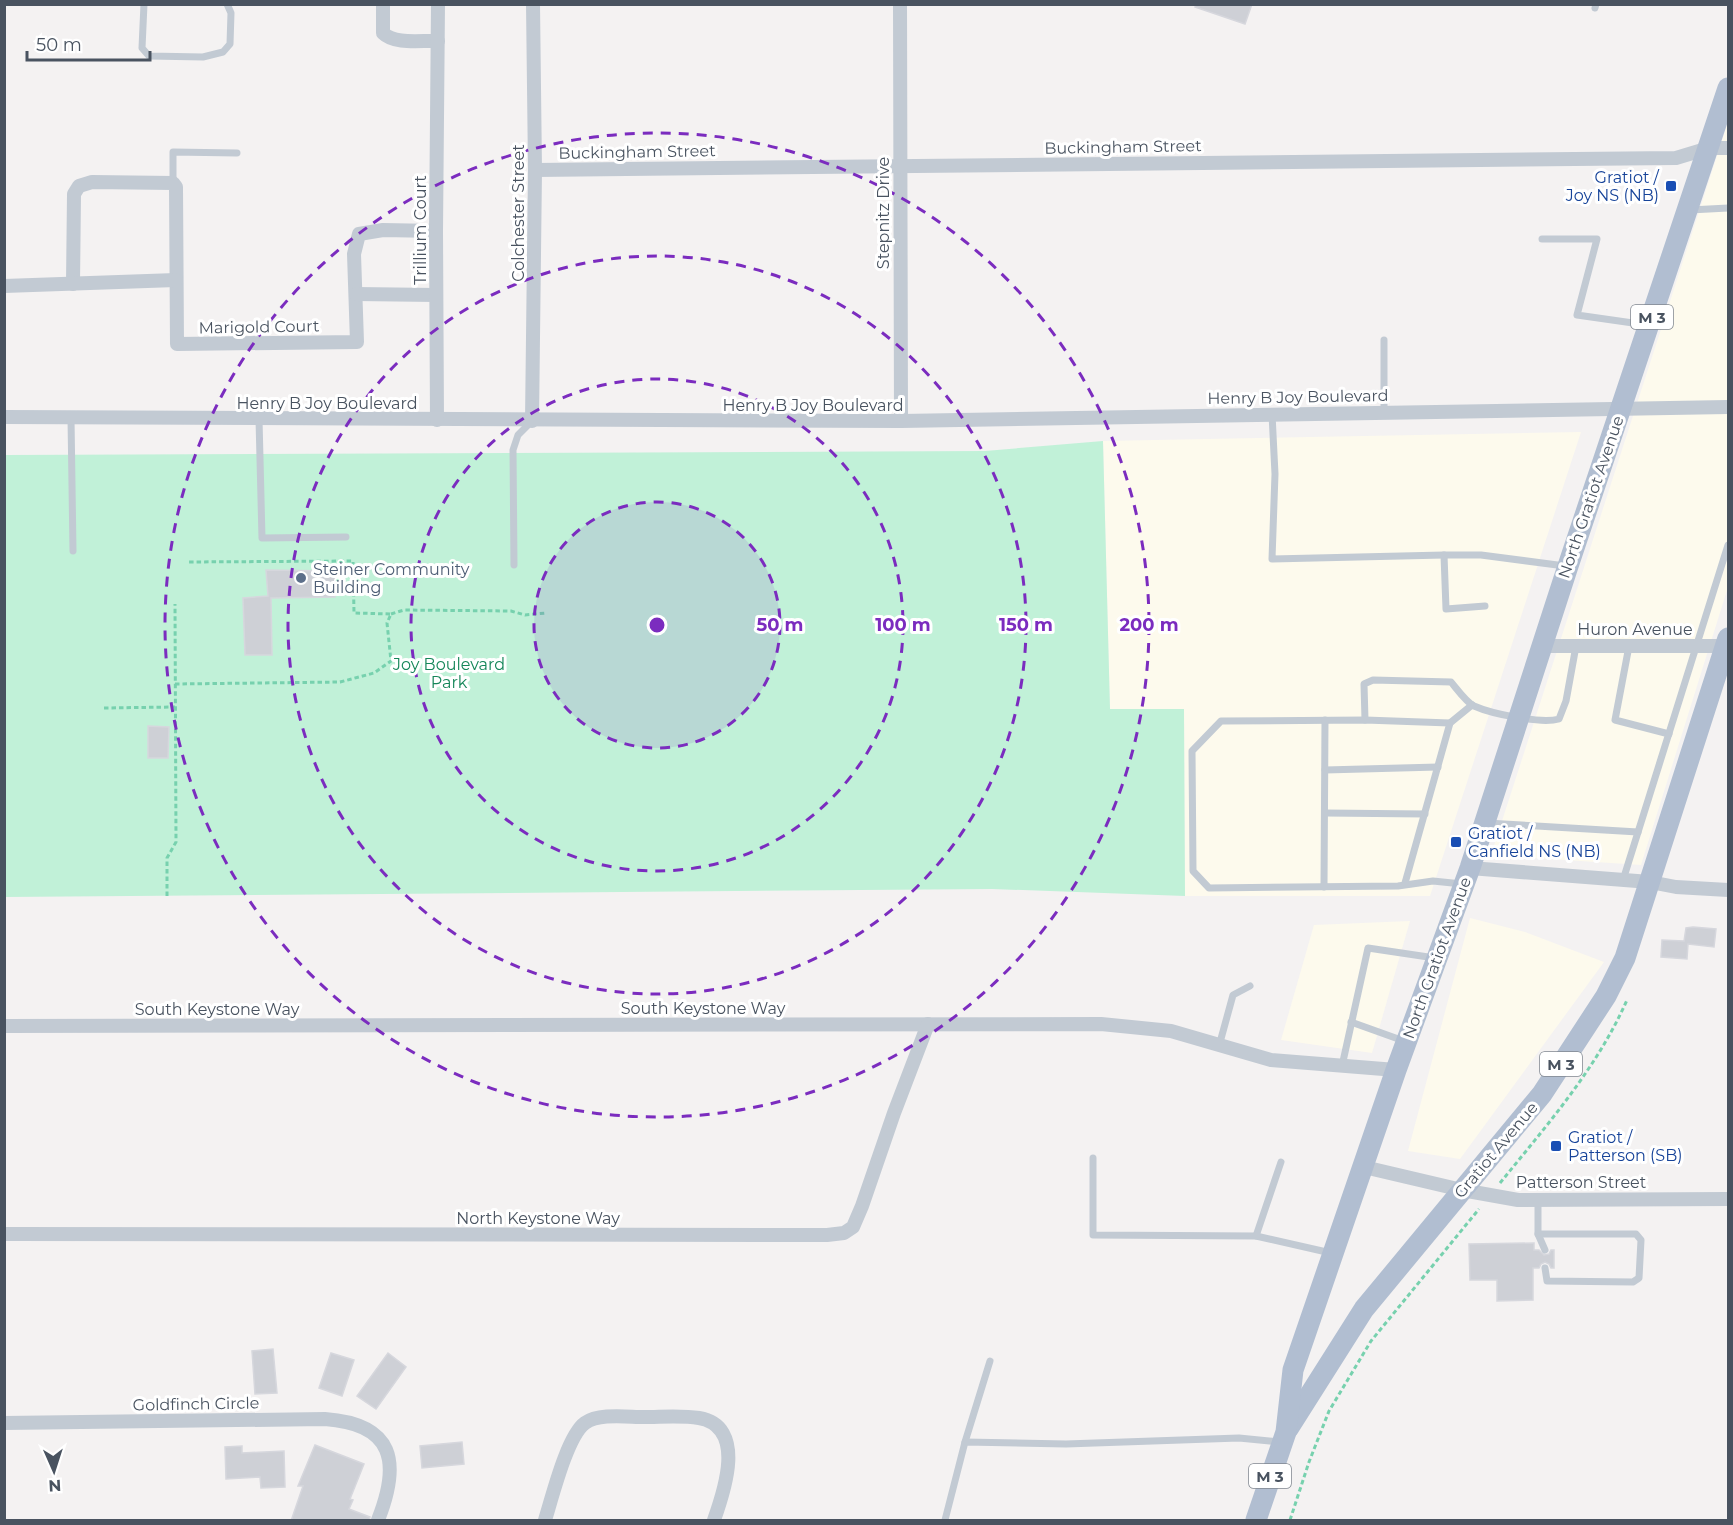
<svg xmlns="http://www.w3.org/2000/svg" width="1733" height="1525" font-family="Montserrat,sans-serif">
  <rect width="100%" height="100%" fill="#f4f2f2"/>
  <g fill="#fdfaed">
    <path d="M 1728,122 L 1728,587 L 1641,865 L 1491,855 Z"/>
    <path d="M 1581,432 L 1430,896 L 1185,896 L 1184,710 L 1110,710 L 1103,441 Z"/>
    <path d="M 1470,918 L 1525,932 L 1604,962 L 1460,1159 L 1408,1151 Z"/>
    <path d="M 1410,921 L 1372,1053 L 1281,1040 L 1314,925 Z"/>
  </g>
  <path fill="#c1f1d8" d="M 1103,441 L 1110,709 L 1184,709 L 1185,896 L 992,889 L 5,897 L 4,455 L 985,451 Z"/>
  <g fill="#ced0d6" stroke="#d6d7dd" stroke-width="1.5">
    <path d="M 1196,4 L 1252,4 L 1245,24 L 1195,7 Z"/>
    <path d="M 266,570 L 335,571 L 335,597 L 271,598 L 272,655 L 245,655 L 243,598 L 268,596 Z"/>
    <path d="M 148,726 L 169,727 L 168,758 L 148,758 Z"/>
    <path d="M 1693,927 L 1716,929 L 1714,947 L 1688,944 L 1687,959 L 1661,957 L 1662,940 L 1684,941 L 1686,928 Z"/>
    <path d="M 1534,1243 L 1534,1250 L 1539,1250 L 1544,1255 L 1549,1254 L 1551,1250 L 1554,1250 L 1554,1268 L 1551,1268 L 1549,1264 L 1545,1262 L 1541,1264 L 1539,1268 L 1533,1268 L 1533,1300 L 1497,1301 L 1497,1280 L 1470,1280 L 1469,1244 Z"/>
    <path d="M 273,1349 L 277,1393 L 255,1394 L 252,1351 Z"/>
    <path d="M 331,1353 L 354,1360 L 342,1396 L 319,1388 Z"/>
    <path d="M 388,1353 L 406,1367 L 376,1409 L 357,1396 Z"/>
    <path d="M 462,1442 L 464,1464 L 422,1468 L 420,1446 Z"/>
    <path d="M 315,1445 L 364,1464 L 350,1499 L 353,1500 L 349,1509 L 370,1517 L 369,1521 L 291,1521 L 303,1486 L 298,1486 Z"/>
    <path d="M 242,1446 L 242,1453 L 284,1451 L 285,1487 L 261,1488 L 260,1477 L 226,1479 L 225,1447 Z"/>
  </g>
  <g fill="none" stroke-linecap="round" stroke-linejoin="round">
    <g stroke="#77d1ae" stroke-width="3" stroke-dasharray="4.5 3" stroke-linecap="butt">
      <path d="M 391,614 L 404,610 L 511,611 L 525,615 L 546,613"/>
      <path d="M 175,684 L 340,682 L 374,673 L 391,661 L 387,623 L 391,614 L 354,613 L 353,561 L 187,562"/>
      <path d="M 104,708 L 175,707"/>
      <path d="M 167,896 L 167,858 L 176,842 L 175,604"/>
      <path d="M 1500,1183 C 1547,1125 1597,1068 1627,1000"/>
      <path d="M 1290,1520 L 1309,1462 L 1329,1411 L 1371,1341 L 1479,1209"/>
    </g>
    <g stroke="#c2cad3" stroke-width="7">
      <path d="M 144,4 L 142,48 L 149,56 L 203,57 L 223,52 L 230,44 L 231,13 L 227,4"/>
      <path d="M 1595,8 L 1596,4"/>
      <path d="M 173,183 L 173,152 L 237,153"/>
      <path d="M 1690,210 L 1728,208"/>
      <path d="M 1542,239 L 1597,239 L 1577,315 L 1647,325"/>
      <path d="M 1384,412 L 1384,340"/>
      <path d="M 1272,414 L 1275,474 L 1272,559 L 1444,555"/>
      <path d="M 71,418 L 73,551"/>
      <path d="M 259,419 L 262,538 L 346,537"/>
      <path d="M 514,565 L 513,450 L 518,435 L 532,421"/>
      <path d="M 1485,606 L 1446,609 L 1444,555 L 1481,555 L 1565,566"/>
      <path d="M 1629,646 L 1615,720 L 1669,734"/>
      <path d="M 1365,720 L 1364,684 L 1373,680 L 1451,682 C 1457,689 1466,702 1474,706 C 1492,714 1541,724 1559,719 L 1566,701 L 1576,646"/>
      <path d="M 1450,723 L 1365,720 L 1221,721 L 1192,751 L 1193,871 L 1209,888 L 1398,886 L 1433,881 L 1462,884"/>
      <path d="M 1325,770 L 1438,767"/>
      <path d="M 1325,813 L 1425,814"/>
      <path d="M 1487,823 L 1638,832"/>
      <path d="M 1623,880 L 1728,545"/>
      <path d="M 1405,883 L 1450,723 L 1472,705"/>
      <path d="M 1324,887 L 1325,720"/>
      <path d="M 1351,1022 L 1404,1041"/>
      <path d="M 1219,1046 L 1233,995 L 1250,986"/>
      <path d="M 1342,1066 L 1368,948 L 1435,958"/>
      <path d="M 1093,1158 L 1093,1235 L 1256,1236 L 1331,1253"/>
      <path d="M 1538,1200 L 1538,1234 L 1545,1250"/>
      <path d="M 1538,1234 L 1636,1234 L 1641,1240 L 1639,1278 L 1633,1282 L 1547,1281 L 1545,1268"/>
      <path d="M 1256,1236 L 1281,1162"/>
      <path d="M 965,1442 L 990,1361"/>
      <path d="M 945,1520 L 965,1442 L 1066,1444 L 1239,1438 L 1279,1442"/>
    </g>
    <g stroke="#c2cad3" stroke-width="14">
      <path d="M 383,4 L 383,33 C 395,45 422,40 438,41"/>
      <path d="M 900,4 L 901,421"/>
      <path d="M 535,170 L 1676,158 L 1709,148 L 1728,148"/>
      <path d="M 73,284 L 74,194 L 79,186 L 92,182 L 173,183 L 176,187 L 177,344 L 357,342 L 354,254 L 359,234 L 383,230 L 436,231"/>
      <path d="M 4,286 L 176,280"/>
      <path d="M 356,294 L 436,295"/>
      <path d="M 4,417 L 901,421 L 1728,407"/>
      <path d="M 437,420 L 436,231 L 438,4"/>
      <path d="M 532,421 L 535,170 L 533,4"/>
      <path d="M 1542,646 L 1728,646"/>
      <path d="M 1470,868 L 1650,882 L 1676,887 L 1728,890"/>
      <path d="M 4,1026 L 1101,1024 L 1171,1031 L 1271,1060 L 1396,1070"/>
      <path d="M 1364,1167 L 1462,1190 L 1518,1200 L 1728,1199"/>
      <path d="M 4,1234 L 827,1235 L 844,1233 L 853,1227 L 862,1206 L 894,1113 L 928,1024"/>
      <path d="M 4,1423 L 325,1419 C 394,1424 401,1462 378,1520"/>
      <path d="M 545,1520 C 552,1498 567,1436 585,1423 C 599,1413 627,1417 644,1417 C 661,1417 681,1415 699,1418 C 747,1426 724,1492 714,1520"/>
    </g>
    <g stroke="#b1bed1" stroke-width="21">
      <path d="M 1288,1429 L 1364,1309 L 1542,1094 L 1606,996 L 1625,958 L 1728,638"/>
      <path d="M 1256,1520 L 1286,1432 L 1293,1370 L 1396,1070 L 1470,868 L 1568,566 L 1728,88"/>
    </g>
  </g>
  <circle cx="657" cy="625" r="123" fill="#7b2cbf" fill-opacity=".12"/>
  <g fill="none" stroke="#7b2cbf" stroke-width="3" stroke-dasharray="10 8">
    <circle cx="657" cy="625" r="123"/>
    <circle cx="657" cy="625" r="246"/>
    <circle cx="657" cy="625" r="369"/>
    <circle cx="657" cy="625" r="492"/>
  </g>
  <g fill="#1a4fb4" stroke="#fff" stroke-width="2">
    <rect x="1665" y="180" width="12" height="12" rx="3"/>
    <rect x="1450" y="836" width="12" height="12" rx="3"/>
    <rect x="1550" y="1140" width="12" height="12" rx="3"/>
  </g>
  <circle fill="#5c6f8a" stroke="#fff" stroke-width="2" cx="301" cy="578" r="6"/>
  <g text-anchor="middle" dominant-baseline="central" stroke-width="6" stroke-linejoin="round" paint-order="stroke">
    <g fill="#fff" stroke="#808790" stroke-width="1.5">
      <rect x="1631" y="305" width="42" height="24" rx="4.5"/>
      <rect x="1540" y="1052" width="42" height="24" rx="4.5"/>
      <rect x="1249" y="1464" width="42" height="24" rx="4.5"/>
    </g>
    <g font-size="15" font-weight="bold" fill="#495360">
      <text x="1652" y="317">M 3</text>
      <text x="1561" y="1064">M 3</text>
      <text x="1270" y="1476">M 3</text>
    </g>
    <g font-size="16" fill="#495360" stroke="#fff">
      <text transform="translate(1123 147) rotate(-1)">Buckingham Street</text>
      <text transform="translate(637 152) rotate(-1)">Buckingham Street</text>
      <text transform="translate(518 213) rotate(-90)">Colchester Street</text>
      <text transform="translate(883 213) rotate(-90)">Stepnitz Drive</text>
      <text transform="translate(420 230) rotate(-90)">Trillium Court</text>
      <text transform="translate(259 327) rotate(-1)">Marigold Court</text>
      <text transform="translate(1298 397) rotate(-1)">Henry B Joy Boulevard</text>
      <text x="327" y="403">Henry B Joy Boulevard</text>
      <text x="813" y="405">Henry B Joy Boulevard</text>
      <text transform="translate(1591 497) rotate(-71)">North Gratiot Avenue</text>
      <text x="1635" y="629">Huron Avenue</text>
      <text transform="translate(1437 958) rotate(-70)">North Gratiot Avenue</text>
      <text x="703" y="1008">South Keystone Way</text>
      <text x="217" y="1009">South Keystone Way</text>
      <text transform="translate(1496 1150) rotate(-50)">Gratiot Avenue</text>
      <text x="1581" y="1182">Patterson Street</text>
      <text x="538" y="1218">North Keystone Way</text>
      <text transform="translate(196 1404) rotate(-1)">Goldfinch Circle</text>
    </g>
    <g font-size="16" fill="#164399" stroke="#fff" text-anchor="start">
      <text x="1659" y="177" text-anchor="end">Gratiot /<tspan x="1659" dy="18">Joy NS (NB)</tspan></text>
      <text x="1468" y="833">Gratiot /<tspan x="1468" dy="18">Canfield NS (NB)</tspan></text>
      <text x="1568" y="1137">Gratiot /<tspan x="1568" dy="18">Patterson (SB)</tspan></text>
    </g>
    <g font-size="16" fill="#4e5e75" stroke="#fff" text-anchor="start">
      <text x="313" y="569">Steiner Community<tspan x="313" dy="18">Building</tspan></text>
    </g>
    <g font-size="16" fill="#158659" stroke="#fff">
      <text x="449" y="664">Joy Boulevard<tspan x="449" dy="18">Park</tspan></text>
    </g>
  </g>
  <circle cx="657" cy="625" r="9" fill="#7b2cbf" stroke="#fff" stroke-width="3"/>
  <g font-size="18" text-anchor="middle" font-weight="bold" fill="#7b2cbf" stroke="#fff" stroke-width="6" stroke-linejoin="round" paint-order="stroke">
    <text x="780" y="631">50 m</text>
    <text x="903" y="631">100 m</text>
    <text x="1026" y="631">150 m</text>
    <text x="1149" y="631">200 m</text>
  </g>
  <rect width="1733" height="1525" fill="none" stroke="#495360" stroke-width="12"/>
  <g transform="translate(54 1471) rotate(177)" stroke="#ffffff" stroke-width="4.5" paint-order="stroke">
  <path d="M0-4.5L10 22L0 15L-10 22Z" fill="#495360"/>
  <text y="-9" font-size="16" font-weight="bold" text-anchor="middle" fill="#495360">N</text>
  </g>
  <path d="M27 51v9h123v-9" fill="none" stroke="#495360" stroke-width="3"/>
  <text x="36" y="51" font-size="18" fill="#495360" stroke="#ffffff" stroke-width="4.5" paint-order="stroke">50 m</text>
</svg>
